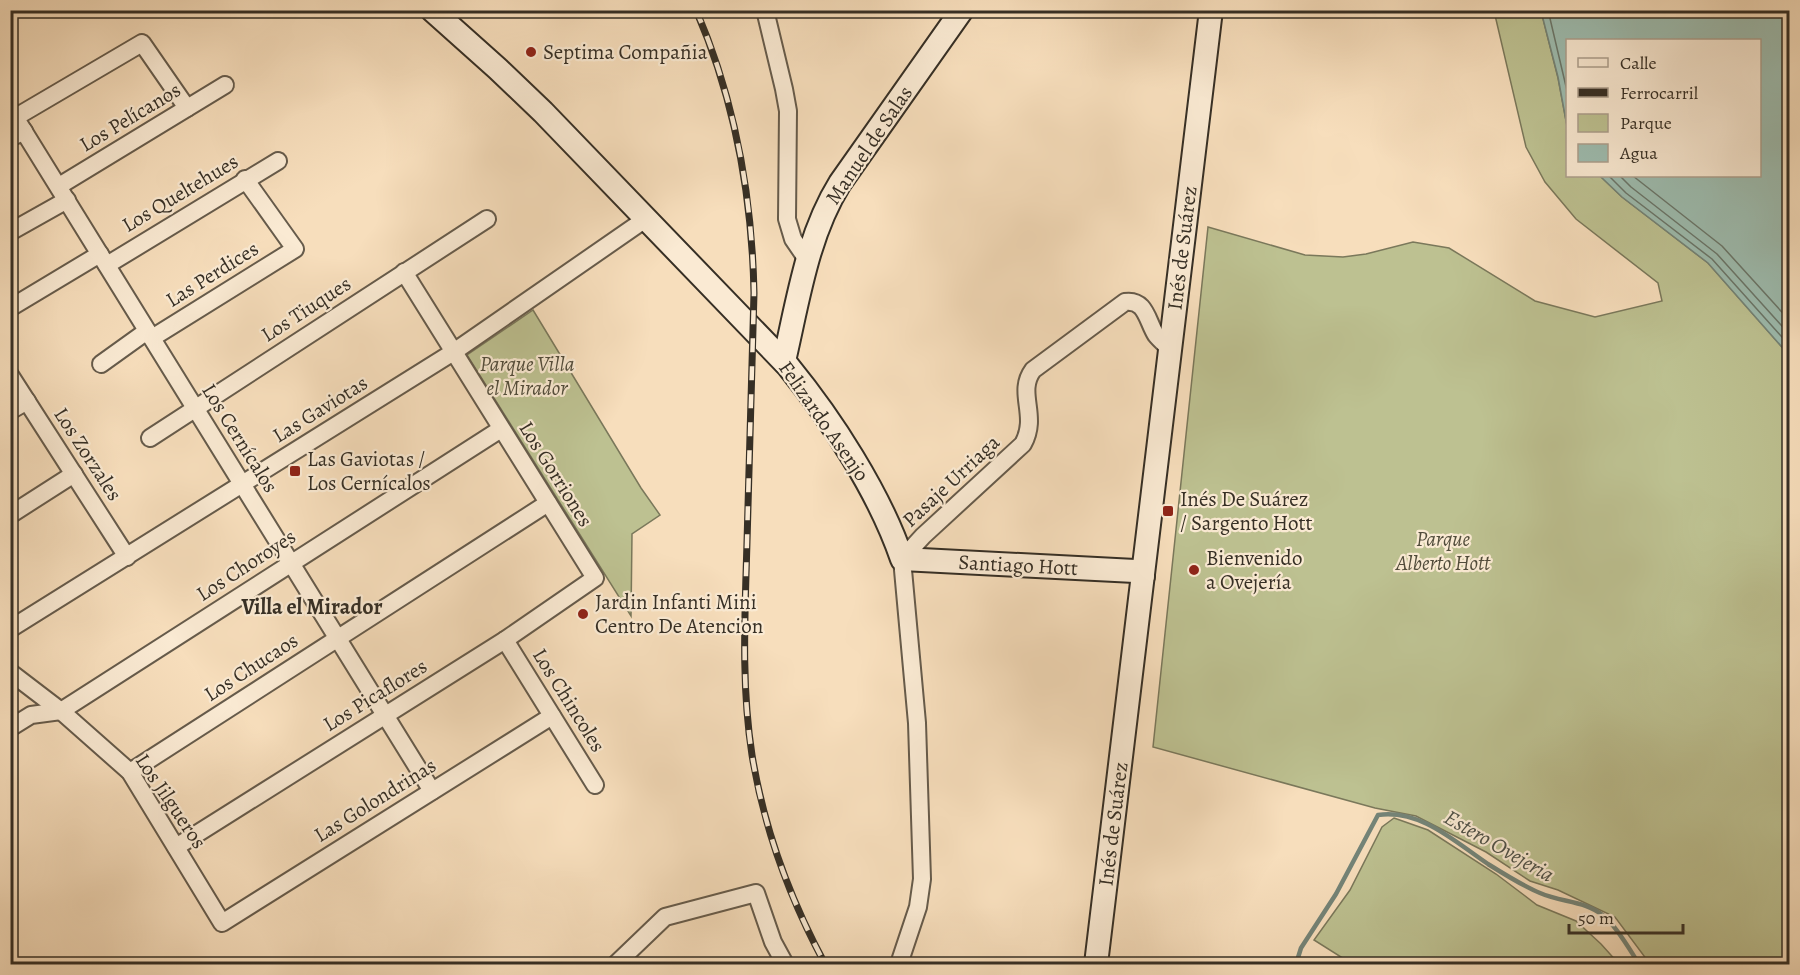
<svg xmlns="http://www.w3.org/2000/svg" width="1800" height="975" font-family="Alegreya,serif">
  <rect width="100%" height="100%" fill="#f7debc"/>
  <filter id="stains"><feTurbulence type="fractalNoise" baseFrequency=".00333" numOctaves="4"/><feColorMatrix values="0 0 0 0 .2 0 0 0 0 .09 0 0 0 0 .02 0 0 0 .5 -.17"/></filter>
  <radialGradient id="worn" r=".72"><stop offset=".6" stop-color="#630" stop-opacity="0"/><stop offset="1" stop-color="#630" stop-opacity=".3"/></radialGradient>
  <g fill="#bdc191" stroke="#7a785b" stroke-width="1.5">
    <path d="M 1494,11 L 1541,11 L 1558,78 L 1567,126 L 1568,176 L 1600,176 L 1622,197 L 1708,263 L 1789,355 L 1789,964 L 1650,964 L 1615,917 L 1558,890 L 1530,881 L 1486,852 L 1416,816 L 1375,808 L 1153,747 L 1208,227 L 1305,255 L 1343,257 L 1366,254 L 1413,242 L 1449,248 L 1535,301 L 1595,317 L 1662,301 L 1658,283 L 1576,219 L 1545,182 L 1526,147 Z"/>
    <path d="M 533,310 L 641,488 L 660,515 L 632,534 L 631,616 L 467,355 Z"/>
    <path d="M 1394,818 L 1428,830 L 1496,874 L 1537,905 L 1576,921 L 1601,944 L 1619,964 L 1352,964 L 1314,940 L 1350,890 L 1382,827 Z"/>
  </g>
  <path fill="#9dbcaf" stroke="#748478" stroke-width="1.5" d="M 1541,11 L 1789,11 L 1789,355 L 1708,263 L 1622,197 L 1600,176 L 1760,176 L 1760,40 L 1568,40 L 1567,126 L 1558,77 Z"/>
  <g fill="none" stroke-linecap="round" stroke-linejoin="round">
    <g stroke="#6a766a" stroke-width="1.5">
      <path d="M 1548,10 L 1568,95"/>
      <path d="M 1609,176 L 1626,193 L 1712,259 L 1790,346"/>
      <path d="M 1620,176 L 1631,187 L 1717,254 L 1790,335"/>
      <path d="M 1633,176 L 1722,246 L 1790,321"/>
    </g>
    <path stroke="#748478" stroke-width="4.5" d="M 1296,964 L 1301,948 L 1336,894 L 1378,815 C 1421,809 1455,842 1488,864 C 1504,874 1523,886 1540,893 C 1563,903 1584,900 1604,916 C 1617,927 1630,950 1639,964"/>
    <defs>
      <g id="street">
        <path d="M 765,10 L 784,89 L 788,111 L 787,219 L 793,239 L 808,261"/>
        <path d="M 10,109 L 432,791"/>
        <path d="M 16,117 L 142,43 L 187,108"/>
        <path d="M 10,138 L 24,131"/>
        <path d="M 59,186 L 225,85"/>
        <path d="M 10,232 L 67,200"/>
        <path d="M 107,265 L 278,161"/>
        <path d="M 10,308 L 100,254"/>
        <path d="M 152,338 L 295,249 L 245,179"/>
        <path d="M 101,364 L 147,331"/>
        <path d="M 10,375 L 127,557"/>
        <path d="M 10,411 L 27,401"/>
        <path d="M 150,438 L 487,219"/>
        <path d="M 10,515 L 74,474"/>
        <path d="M 10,629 L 455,351 L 647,218"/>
        <path d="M 505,640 L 595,785"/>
        <path d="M 10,672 L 61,711 L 130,772 L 222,923 L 552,716"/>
        <path d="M 10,728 L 31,715 L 61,711 L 501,429"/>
        <path d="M 130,772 L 548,503"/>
        <path d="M 176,847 L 505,640 L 595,578 L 404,272"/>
        <path d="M 616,964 L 665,917 L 756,893 L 773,942 L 785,964"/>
        <path d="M 899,964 L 918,907 L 922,879 L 917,723 L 902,559 L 923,536 L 1023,444 C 1039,415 1016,393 1033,370 L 1125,302 C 1146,299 1147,321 1156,335 C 1160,340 1165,344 1170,349"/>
      </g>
      <g id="secondary">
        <path d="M 432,10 L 498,69 L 543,112 L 788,366 C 832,420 879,492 902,559 L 1135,571 L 1143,576"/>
        <path d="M 784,361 C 798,301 807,236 840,183 L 962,10"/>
        <path d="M 1096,964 L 1211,10"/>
      </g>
    </defs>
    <use href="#street" stroke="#665b4b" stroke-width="20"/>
    <use href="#secondary" stroke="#362f25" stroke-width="26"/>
    <use href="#street" stroke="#faead3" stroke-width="16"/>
    <use href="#secondary" stroke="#faead3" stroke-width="22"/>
    <defs>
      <path id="rail" d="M 696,10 C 735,100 752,195 754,293 C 752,376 749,459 747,542 C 745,614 741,684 752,755 C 764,829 790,899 825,964"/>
    </defs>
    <use href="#rail" stroke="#362f25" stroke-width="7"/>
    <use href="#rail" stroke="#faead3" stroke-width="4.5" stroke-dasharray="14" stroke-linecap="butt"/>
  </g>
  <g fill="#8f2418" stroke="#faead3" stroke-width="2">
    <circle cx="531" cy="52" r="6"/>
    <rect x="289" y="465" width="12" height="12" rx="3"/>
    <rect x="1162" y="505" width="12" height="12" rx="3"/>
    <circle cx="1194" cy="570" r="6"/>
    <circle cx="583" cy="614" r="6"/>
  </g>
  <g text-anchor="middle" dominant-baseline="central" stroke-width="4.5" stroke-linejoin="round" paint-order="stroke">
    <g font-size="21" fill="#362f25" stroke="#faead3" text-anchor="start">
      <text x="543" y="52">Septima Compañia</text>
      <text x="307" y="459">Las Gaviotas /<tspan x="307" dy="24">Los Cernícalos</tspan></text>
      <text x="1180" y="499">Inés De Suárez<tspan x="1180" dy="24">/ Sargento Hott</tspan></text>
      <text x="1206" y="558">Bienvenido<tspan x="1206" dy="24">a Ovejería</tspan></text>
      <text x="595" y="602">Jardin Infanti Mini<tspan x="595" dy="24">Centro De Atencion</tspan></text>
    </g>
    <g font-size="21" fill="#362f25" stroke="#faead3">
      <text transform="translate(130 117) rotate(-31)">Los Pelícanos</text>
      <text transform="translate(869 145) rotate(-56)">Manuel de Salas</text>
      <text transform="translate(180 193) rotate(-31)">Los Queltehues</text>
      <text transform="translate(1182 248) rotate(-83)">Inés de Suárez</text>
      <text transform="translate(212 274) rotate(-32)">Las Perdices</text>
      <text transform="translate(306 309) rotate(-33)">Los Tiuques</text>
      <text transform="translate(320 409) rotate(-32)">Las Gaviotas</text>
      <text transform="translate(824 421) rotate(55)">Felizardo Asenjo</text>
      <text transform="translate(240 438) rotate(58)">Los Cernícalos</text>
      <text transform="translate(88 454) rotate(57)">Los Zorzales</text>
      <text transform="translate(556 474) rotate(58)">Los Gorriones</text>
      <text transform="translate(951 481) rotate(-43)">Pasaje Urriaga</text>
      <text transform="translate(246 565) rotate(-33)">Los Choroyes</text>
      <text transform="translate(1018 565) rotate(3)">Santiago Hott</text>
      <text transform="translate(251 667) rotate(-33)">Los Chucaos</text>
      <text transform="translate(375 695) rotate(-32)">Los Picaflores</text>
      <text transform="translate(569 700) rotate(58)">Los Chincoles</text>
      <text transform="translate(375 800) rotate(-32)">Las Golondrinas</text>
      <text transform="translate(171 801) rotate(56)">Los Jilgueros</text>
      <text transform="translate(1113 824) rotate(-83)">Inés de Suárez</text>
    </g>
    <g font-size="21" font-style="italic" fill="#514c3b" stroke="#faead3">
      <text x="527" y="364">Parque Villa<tspan x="527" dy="24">el Mirador</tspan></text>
      <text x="1443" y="539">Parque<tspan x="1443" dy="24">Alberto Hott</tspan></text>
    </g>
    <g font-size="22" font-weight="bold" fill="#362f25" stroke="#faead3">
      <text x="312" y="607">Villa el Mirador</text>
    </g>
    <g font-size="22" font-style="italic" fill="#505248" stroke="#faead3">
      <text transform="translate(1499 846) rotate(30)">Estero Ovejeria</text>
    </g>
  </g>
  <rect width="1800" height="975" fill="none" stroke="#f7debc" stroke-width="36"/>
  <rect x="12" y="12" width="1776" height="951" fill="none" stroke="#362f25" stroke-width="3"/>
  <rect x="18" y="18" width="1764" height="939" fill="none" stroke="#362f25" stroke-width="1.5"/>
  <rect x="1566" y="39" width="195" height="138" fill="#faead3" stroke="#ac9f8d" stroke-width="1.5"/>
  <rect x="1578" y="58" width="30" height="9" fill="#faead3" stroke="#ac9f8d" stroke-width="1.5"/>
  <text x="1620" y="69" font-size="18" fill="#362f25">Calle</text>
  <rect x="1578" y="88" width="30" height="9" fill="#362f25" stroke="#ac9f8d" stroke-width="1.5"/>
  <text x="1620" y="99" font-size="18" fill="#362f25">Ferrocarril</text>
  <rect x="1578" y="114" width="30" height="18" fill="#bdc191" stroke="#ac9f8d" stroke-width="1.5"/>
  <text x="1620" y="129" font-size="18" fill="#362f25">Parque</text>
  <rect x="1578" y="144" width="30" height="18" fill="#9dbcaf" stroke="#ac9f8d" stroke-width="1.5"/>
  <text x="1620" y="159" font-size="18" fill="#362f25">Agua</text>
  <path d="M1569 924v9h114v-9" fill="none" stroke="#362f25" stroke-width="3"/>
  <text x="1578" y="924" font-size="18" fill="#362f25" stroke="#faead3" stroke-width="4.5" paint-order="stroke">50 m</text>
  <rect width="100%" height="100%" filter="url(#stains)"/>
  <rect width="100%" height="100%" fill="url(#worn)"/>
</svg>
